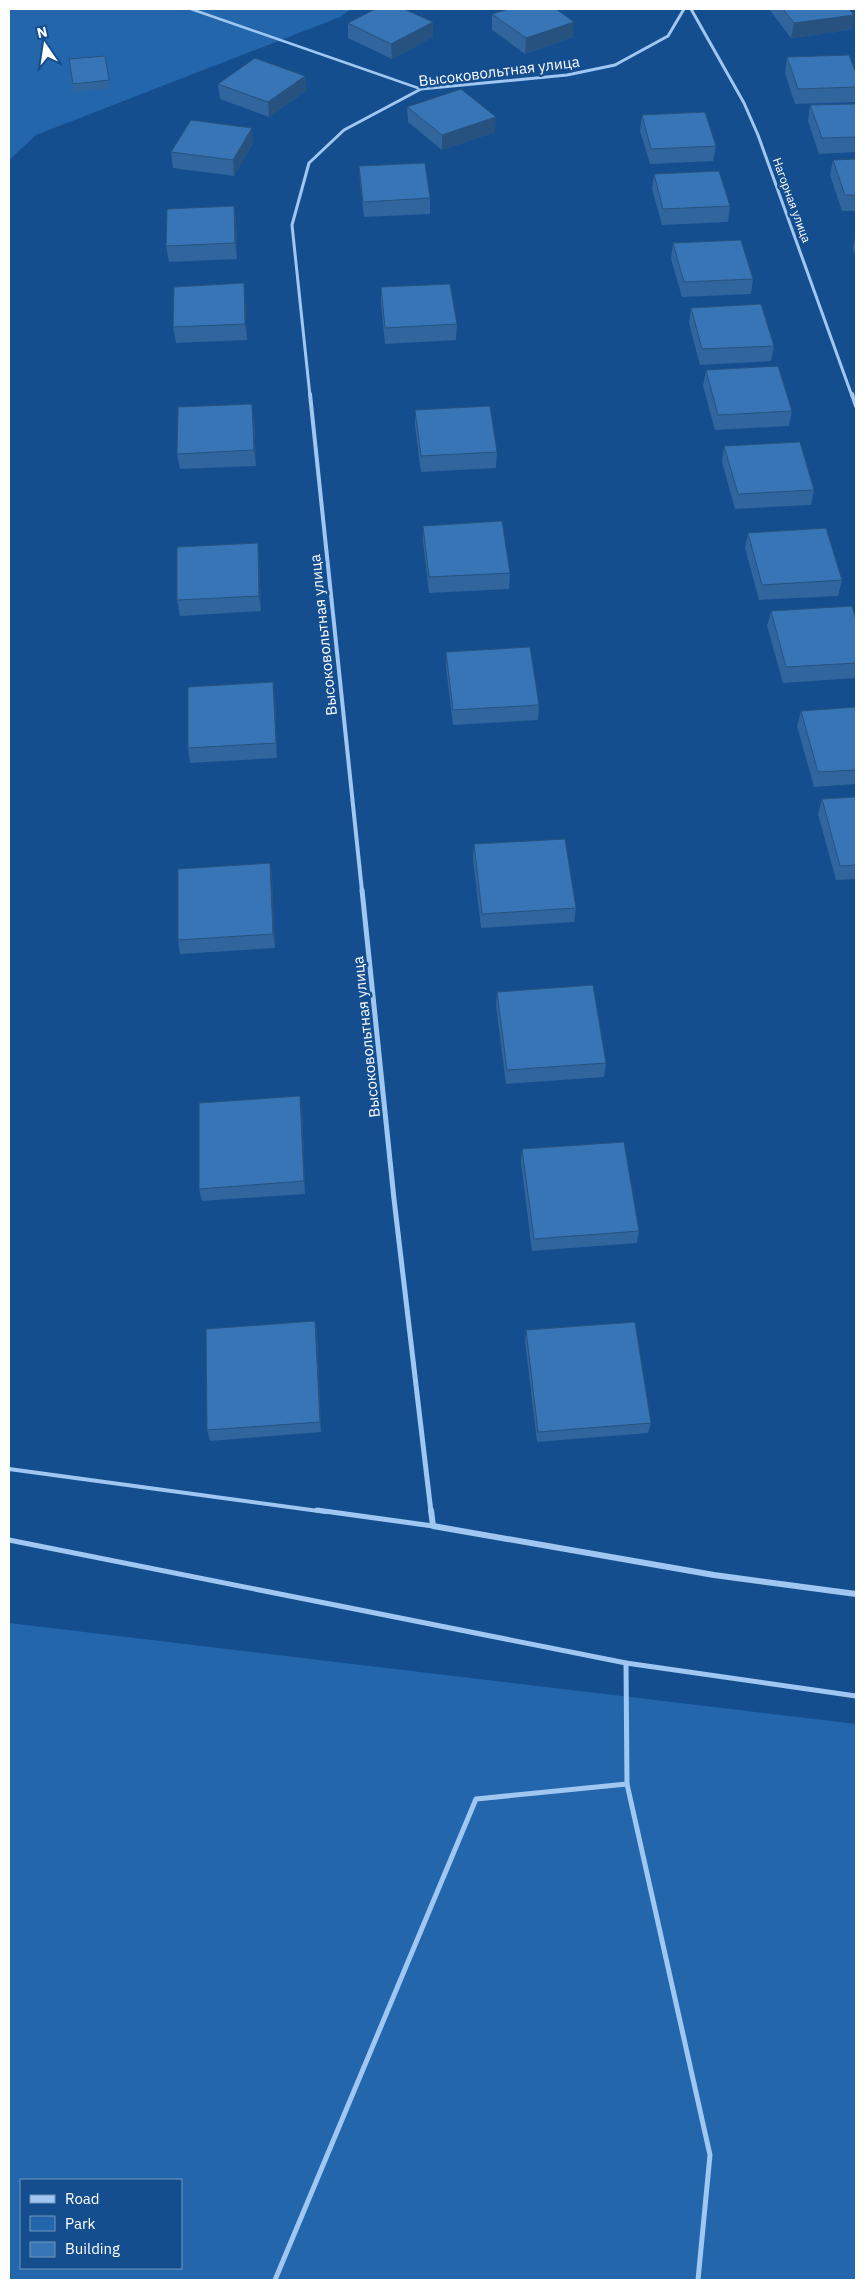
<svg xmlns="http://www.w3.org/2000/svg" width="865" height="2289" font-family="'IBM Plex Sans',sans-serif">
  <rect width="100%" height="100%" fill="#144e8f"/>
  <g fill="#2366ac" fill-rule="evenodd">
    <path d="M 9,9 L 351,9 L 340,17 L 36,135 L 9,160 Z"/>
    <path d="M 9,1623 L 856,1724 L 856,2280 L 9,2280 ZM 21,2180 L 181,2180 L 181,2268 L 21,2268 Z"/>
  </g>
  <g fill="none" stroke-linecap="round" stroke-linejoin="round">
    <path stroke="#9fc7f1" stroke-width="2.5" d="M 191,9 L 421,89"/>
    <path stroke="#9fc7f1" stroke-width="4" d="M 9,1469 L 326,1512"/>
    <g stroke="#9fc7f1" stroke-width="5">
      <path d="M 317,1510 L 433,1526"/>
      <path d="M 9,1540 L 626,1663 L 856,1696"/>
      <path d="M 626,1663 L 627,1784 L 710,2155 L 698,2280"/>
      <path d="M 275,2280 L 476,1799 L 627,1784"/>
    </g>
    <g stroke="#9fc7f1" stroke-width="3">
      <path d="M 691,9 L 744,103 L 758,135 L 852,396"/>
      <path d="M 310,396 L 292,225 L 309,163 L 344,130 L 421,89 L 567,75 L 615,65 L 668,36 L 684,9"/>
    </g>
    <g stroke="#9fc7f1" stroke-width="4">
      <path d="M 310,394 L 362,891"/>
      <path d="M 852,394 L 856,406"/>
    </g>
    <path stroke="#9fc7f1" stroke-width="5" d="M 362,890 L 394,1199 L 431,1512"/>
    <path stroke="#9fc7f1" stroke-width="6" d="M 431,1510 L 433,1526 L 714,1575 L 856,1594"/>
  </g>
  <g fill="#30659d">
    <path d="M 769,9 L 849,9 L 854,15 L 851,30 L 791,38 Z"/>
    <path d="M 492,14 L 573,37 L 525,54 L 492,30 Z"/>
    <path d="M 348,23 L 433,37 L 392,59 L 348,38 Z"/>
    <path d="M 105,56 L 110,88 L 74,92 L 69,59 Z"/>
    <path d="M 787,57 L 856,73 L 856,102 L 795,104 L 785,73 Z"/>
    <path d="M 305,76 L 306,91 L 269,117 L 220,99 L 218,84 Z"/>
    <path d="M 856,104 L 856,152 L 819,154 L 808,121 L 810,105 Z"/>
    <path d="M 407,107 L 495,132 L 442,150 L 408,122 Z"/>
    <path d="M 642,115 L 716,146 L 713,161 L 650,164 L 640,131 Z"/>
    <path d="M 253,143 L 234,176 L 173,168 L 171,152 Z"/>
    <path d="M 856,159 L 856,211 L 842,211 L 830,175 L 833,160 Z"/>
    <path d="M 359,166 L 430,198 L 430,214 L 364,217 L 360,182 Z"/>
    <path d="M 654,174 L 730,206 L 728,222 L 662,225 L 652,189 Z"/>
    <path d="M 234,206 L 236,222 L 237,259 L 169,262 L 166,246 Z"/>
    <path d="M 856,233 L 856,258 L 853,248 Z"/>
    <path d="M 673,243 L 753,279 L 751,294 L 682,297 L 671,259 Z"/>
    <path d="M 381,287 L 457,324 L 456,340 L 385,344 L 381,303 Z"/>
    <path d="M 245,299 L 247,340 L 176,343 L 173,327 Z"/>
    <path d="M 691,308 L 774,346 L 771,361 L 700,365 L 689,323 Z"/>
    <path d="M 706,370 L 792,411 L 789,426 L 715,430 L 703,386 Z"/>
    <path d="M 415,410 L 497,452 L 496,468 L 421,472 L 415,426 Z"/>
    <path d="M 254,419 L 256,466 L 180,469 L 177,454 Z"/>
    <path d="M 724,446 L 814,490 L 811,505 L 735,509 L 722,462 Z"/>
    <path d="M 423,526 L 510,573 L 509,589 L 429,593 L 423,541 Z"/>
    <path d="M 748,533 L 842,580 L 838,596 L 759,600 L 745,548 Z"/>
    <path d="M 259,558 L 261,611 L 180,616 L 177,600 Z"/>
    <path d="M 771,611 L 856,620 L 856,678 L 783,683 L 767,626 Z"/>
    <path d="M 446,652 L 539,705 L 538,720 L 453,725 L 446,667 Z"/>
    <path d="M 275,697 L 277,758 L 190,763 L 188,748 Z"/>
    <path d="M 856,707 L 856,784 L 814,787 L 797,726 L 801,711 Z"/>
    <path d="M 856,797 L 856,879 L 836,880 L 818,814 L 822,799 Z"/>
    <path d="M 474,844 L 576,908 L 574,922 L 481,928 L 473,859 Z"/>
    <path d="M 270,863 L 272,877 L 275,948 L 180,954 L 178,940 Z"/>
    <path d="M 497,992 L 606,1063 L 604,1077 L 506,1084 L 496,1005 Z"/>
    <path d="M 302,1109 L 305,1194 L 202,1201 L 199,1189 Z"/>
    <path d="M 522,1149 L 639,1231 L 637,1243 L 532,1251 L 521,1162 Z"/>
    <path d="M 315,1321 L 317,1332 L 321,1432 L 210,1441 L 207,1430 Z"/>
    <path d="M 526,1330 L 651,1423 L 648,1433 L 537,1442 L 525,1341 Z"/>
  </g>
  <g fill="#27527f">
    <path d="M 854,15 L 851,30 L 791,38 L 794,23 Z"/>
    <path d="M 433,22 L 433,37 L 392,59 L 391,44 Z"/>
    <path d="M 574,22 L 573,37 L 525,54 L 526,38 Z"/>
    <path d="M 305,76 L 306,91 L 269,117 L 268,102 Z"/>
    <path d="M 496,117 L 495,132 L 442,150 L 442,135 Z"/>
    <path d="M 252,128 L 253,143 L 234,176 L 233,160 Z"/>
    <path d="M 234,206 L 236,222 L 237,259 L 235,243 Z"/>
    <path d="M 244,283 L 245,299 L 247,340 L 245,324 Z"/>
    <path d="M 252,404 L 254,419 L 256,466 L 254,450 Z"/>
    <path d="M 258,543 L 259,558 L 261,611 L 259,596 Z"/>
    <path d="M 273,682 L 275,697 L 277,758 L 276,743 Z"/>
    <path d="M 270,863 L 272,877 L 275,948 L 273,934 Z"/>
    <path d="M 300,1096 L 302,1109 L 305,1194 L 304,1181 Z"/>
    <path d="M 315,1321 L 317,1332 L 321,1432 L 320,1422 Z"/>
  </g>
  <g fill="#3875b6" stroke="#27527f">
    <path d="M 375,9 L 404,9 L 433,22 L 391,44 L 348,23 Z"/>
    <path d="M 509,9 L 556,9 L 574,22 L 526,38 L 492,14 Z"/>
    <path d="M 783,9 L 849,9 L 854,15 L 794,23 Z"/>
    <path d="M 849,55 L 856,73 L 856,87 L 798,89 L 787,57 Z"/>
    <path d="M 105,56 L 109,80 L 73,84 L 69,59 Z"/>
    <path d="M 255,58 L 305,76 L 268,102 L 218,84 Z"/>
    <path d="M 461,89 L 496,117 L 442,135 L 407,107 Z"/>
    <path d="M 856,104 L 856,137 L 822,138 L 810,105 Z"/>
    <path d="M 705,112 L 716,146 L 651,149 L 642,115 Z"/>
    <path d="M 191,120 L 252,128 L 233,160 L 171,152 Z"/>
    <path d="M 856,159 L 856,195 L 845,195 L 833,160 Z"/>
    <path d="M 425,163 L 430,198 L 363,202 L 359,166 Z"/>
    <path d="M 719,171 L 730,206 L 663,209 L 654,174 Z"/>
    <path d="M 234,206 L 235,243 L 166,246 L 167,209 Z"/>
    <path d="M 741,240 L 753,279 L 684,282 L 673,243 Z"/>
    <path d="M 244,283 L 245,324 L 173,327 L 174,287 Z"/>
    <path d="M 450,284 L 457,324 L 385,328 L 381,287 Z"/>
    <path d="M 761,304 L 774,346 L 702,349 L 691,308 Z"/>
    <path d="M 778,366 L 792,411 L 718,415 L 706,370 Z"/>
    <path d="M 252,404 L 254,450 L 177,454 L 178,407 Z"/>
    <path d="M 490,406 L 497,452 L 421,456 L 415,410 Z"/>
    <path d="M 800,442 L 814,490 L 738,494 L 724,446 Z"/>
    <path d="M 502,521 L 510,573 L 429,577 L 423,526 Z"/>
    <path d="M 826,528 L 842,580 L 762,585 L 748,533 Z"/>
    <path d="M 258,543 L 259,596 L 177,600 L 177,547 Z"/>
    <path d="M 852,606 L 856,620 L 856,663 L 786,667 L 771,611 Z"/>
    <path d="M 530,647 L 539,705 L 453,710 L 446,652 Z"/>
    <path d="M 273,682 L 276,743 L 188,748 L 188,687 Z"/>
    <path d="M 856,707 L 856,770 L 818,772 L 801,711 Z"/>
    <path d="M 856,797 L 856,865 L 840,866 L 822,799 Z"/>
    <path d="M 565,839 L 576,908 L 482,914 L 474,844 Z"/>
    <path d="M 270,863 L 273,934 L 178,940 L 178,869 Z"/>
    <path d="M 593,985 L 606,1063 L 507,1070 L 497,992 Z"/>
    <path d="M 300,1096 L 304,1181 L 199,1189 L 199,1103 Z"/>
    <path d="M 624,1142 L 639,1231 L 534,1239 L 522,1149 Z"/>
    <path d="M 315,1321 L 320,1422 L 207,1430 L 206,1329 Z"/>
    <path d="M 635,1322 L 651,1423 L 538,1432 L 526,1330 Z"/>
  </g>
  <g text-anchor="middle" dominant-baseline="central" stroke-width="5" stroke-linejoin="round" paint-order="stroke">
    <g font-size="12" fill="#fff" stroke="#144e8f">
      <text transform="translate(792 200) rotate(70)">Нагорная улица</text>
    </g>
    <g font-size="15" fill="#fff" stroke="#144e8f">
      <text transform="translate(499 71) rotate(-7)">Высоковольтная улица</text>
      <text transform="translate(323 635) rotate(-96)">Высоковольтная улица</text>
      <text transform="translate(366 1037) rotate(-96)">Высоковольтная улица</text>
    </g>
  </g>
  <rect width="865" height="2289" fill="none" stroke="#ffffff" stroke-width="20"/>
  <rect x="20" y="2179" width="162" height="90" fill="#144e8f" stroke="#7295bc"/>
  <rect x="30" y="2195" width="25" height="8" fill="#9fc7f1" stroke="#7295bc"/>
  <text x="65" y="2204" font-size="15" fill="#ffffff">Road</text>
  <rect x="30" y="2216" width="25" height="15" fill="#2366ac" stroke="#7295bc"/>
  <text x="65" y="2229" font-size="15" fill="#ffffff">Park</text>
  <rect x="30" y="2242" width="25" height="15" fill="#3875b6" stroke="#7295bc"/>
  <text x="65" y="2254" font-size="15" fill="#ffffff">Building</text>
  <g transform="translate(45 45) rotate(347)" stroke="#144e8f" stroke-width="4" paint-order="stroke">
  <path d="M0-4L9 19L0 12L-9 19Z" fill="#ffffff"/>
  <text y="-8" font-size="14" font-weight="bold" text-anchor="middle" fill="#ffffff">N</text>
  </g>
</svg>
